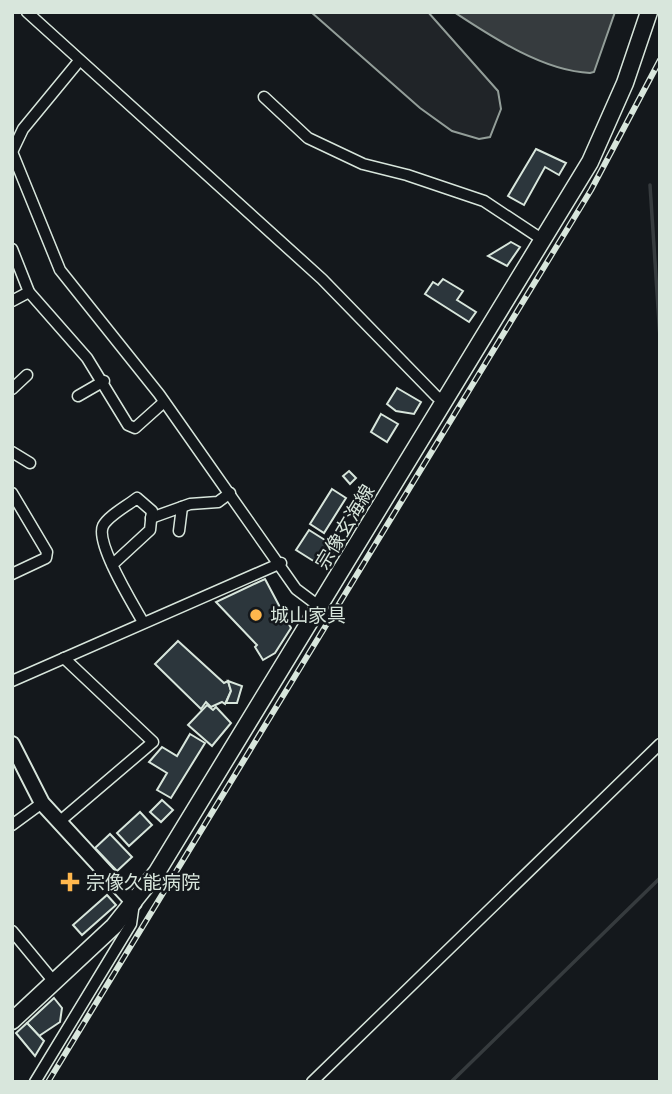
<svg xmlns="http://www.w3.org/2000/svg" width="672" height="1094" font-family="Roboto,'Noto Sans JP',sans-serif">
  <rect width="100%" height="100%" fill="#14181c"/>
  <path fill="#202428" stroke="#939e99" stroke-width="2" d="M 311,12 L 428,12 L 498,91 L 501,109 L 490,137 L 479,139 L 452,131 L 420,108 Z"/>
  <path fill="#363b3e" stroke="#939e99" stroke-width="2" d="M 454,12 L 615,12 L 594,72 L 590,73 C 543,71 492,37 454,12 Z"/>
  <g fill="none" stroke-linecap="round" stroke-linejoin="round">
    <g stroke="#363b3e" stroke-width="3.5">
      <path d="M 650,185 L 660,338"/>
      <path d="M 451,1082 L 660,878"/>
    </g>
  </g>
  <g fill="#2c363c" stroke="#d8e6dc" stroke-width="2">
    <path d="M 536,149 L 566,163 L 559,175 L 545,167 L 524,205 L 508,196 Z"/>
    <path d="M 511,242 L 520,247 L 507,266 L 488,256 Z"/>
    <path d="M 443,279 L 463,291 L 457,300 L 476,312 L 469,322 L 425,294 L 433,282 L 438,285 Z"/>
    <path d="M 397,388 L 421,402 L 414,414 L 396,411 L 387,404 Z"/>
    <path d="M 381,414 L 398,424 L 387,442 L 371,432 Z"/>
    <path d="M 349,471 L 356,478 L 350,484 L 343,476 Z"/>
    <path d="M 332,489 L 346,498 L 324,533 L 310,524 Z"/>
    <path d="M 309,530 L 336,547 L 323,567 L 296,550 Z"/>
    <path d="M 265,579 L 291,628 L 275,653 L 263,660 L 255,647 L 257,645 L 216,602 Z"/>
    <path d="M 178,641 L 224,683 L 228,681 L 231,691 L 225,704 L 222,702 L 211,707 L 206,702 L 201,709 L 155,664 Z"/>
    <path d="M 228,681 L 242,686 L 237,703 L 226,703 L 231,691 Z"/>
    <path d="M 207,705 L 213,710 L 216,707 L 231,723 L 212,746 L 188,725 Z"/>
    <path d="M 190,734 L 205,743 L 171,798 L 157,790 L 167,773 L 149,762 L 162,747 L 177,756 Z"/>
    <path d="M 162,800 L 173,810 L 161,822 L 150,812 Z"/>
    <path d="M 140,812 L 152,825 L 129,846 L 117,833 Z"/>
    <path d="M 110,834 L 132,857 L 117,871 L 95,848 Z"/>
    <path d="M 107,895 L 116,905 L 82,935 L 73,925 Z"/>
    <path d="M 54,998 L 62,1008 L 60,1022 L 39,1036 L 27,1023 Z"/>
    <path d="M 27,1023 L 44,1041 L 35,1056 L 16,1033 Z"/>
  </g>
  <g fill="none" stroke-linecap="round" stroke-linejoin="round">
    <defs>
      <g id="street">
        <path d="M 27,12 L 322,279 L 436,396 L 445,402"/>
        <path d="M 264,97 L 308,138 L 363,164 L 407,175 L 484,201 L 543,240"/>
        <path d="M 12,152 L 60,270 L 159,394 L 296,589 L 320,607"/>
        <path d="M 12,152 L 23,129 L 79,61"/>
        <path d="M 12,249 L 29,292 L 87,358 L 128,425 L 135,428 L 164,402"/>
        <path d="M 12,301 L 29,292"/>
        <path d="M 12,389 L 27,375"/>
        <path d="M 78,396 L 104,381"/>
        <path d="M 12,452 L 30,463"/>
        <path d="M 12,493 L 47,552 L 46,558 L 12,574"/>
        <path d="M 151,518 L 190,504 L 218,502 L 230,493"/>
        <path d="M 179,531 L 182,507"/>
        <path d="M 112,565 L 150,530 L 152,511 L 137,498 C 127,506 108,516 103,526 C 95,543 134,606 143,622"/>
        <path d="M 12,681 L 281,563"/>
        <path d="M 59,822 L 153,742 L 64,658"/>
        <path d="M 12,825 L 42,803"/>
        <path d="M 12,931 L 55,983"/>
        <path d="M 35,1082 L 131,924 L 134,903"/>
        <path d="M 312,1082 L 660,744"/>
      </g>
      <path id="secondary" d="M 12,744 L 42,803 L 134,903"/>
      <path id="primary" d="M 12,1021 L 114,926 L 157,872 L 590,162 L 625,83 L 649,12"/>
    </defs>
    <use href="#street" stroke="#d8e6dc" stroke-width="13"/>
    <use href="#secondary" stroke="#d8e6dc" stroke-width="18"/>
    <use href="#primary" stroke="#d8e6dc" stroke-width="19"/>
    <use href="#street" stroke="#14181c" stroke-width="10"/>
    <use href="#secondary" stroke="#14181c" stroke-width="14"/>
    <use href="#primary" stroke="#14181c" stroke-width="16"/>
    <defs>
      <path id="rail" d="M 48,1082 L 591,190 L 660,60"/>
    </defs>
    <use href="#rail" stroke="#d8e6dc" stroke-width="6"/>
    <use href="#rail" stroke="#14181c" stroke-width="3.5" stroke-dasharray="10" stroke-linecap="butt"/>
  </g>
  <g fill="#ffb74d" stroke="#14181c" stroke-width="2.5">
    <circle cx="256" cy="615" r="7"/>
    <path d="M66.5 871.5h7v7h7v7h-7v7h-7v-7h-7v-7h7z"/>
  </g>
  <g text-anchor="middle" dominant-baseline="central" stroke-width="5" stroke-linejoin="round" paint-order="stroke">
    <g font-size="19" fill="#d8e6dc" stroke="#14181c">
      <text transform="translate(345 527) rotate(-59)">宗像玄海線</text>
    </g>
    <g font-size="19" fill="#d8e6dc" stroke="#14181c" text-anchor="start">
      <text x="270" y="615">城山家具</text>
      <text x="86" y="882">宗像久能病院</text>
    </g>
  </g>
  <rect width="672" height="1094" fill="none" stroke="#d8e6dc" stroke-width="28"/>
</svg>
